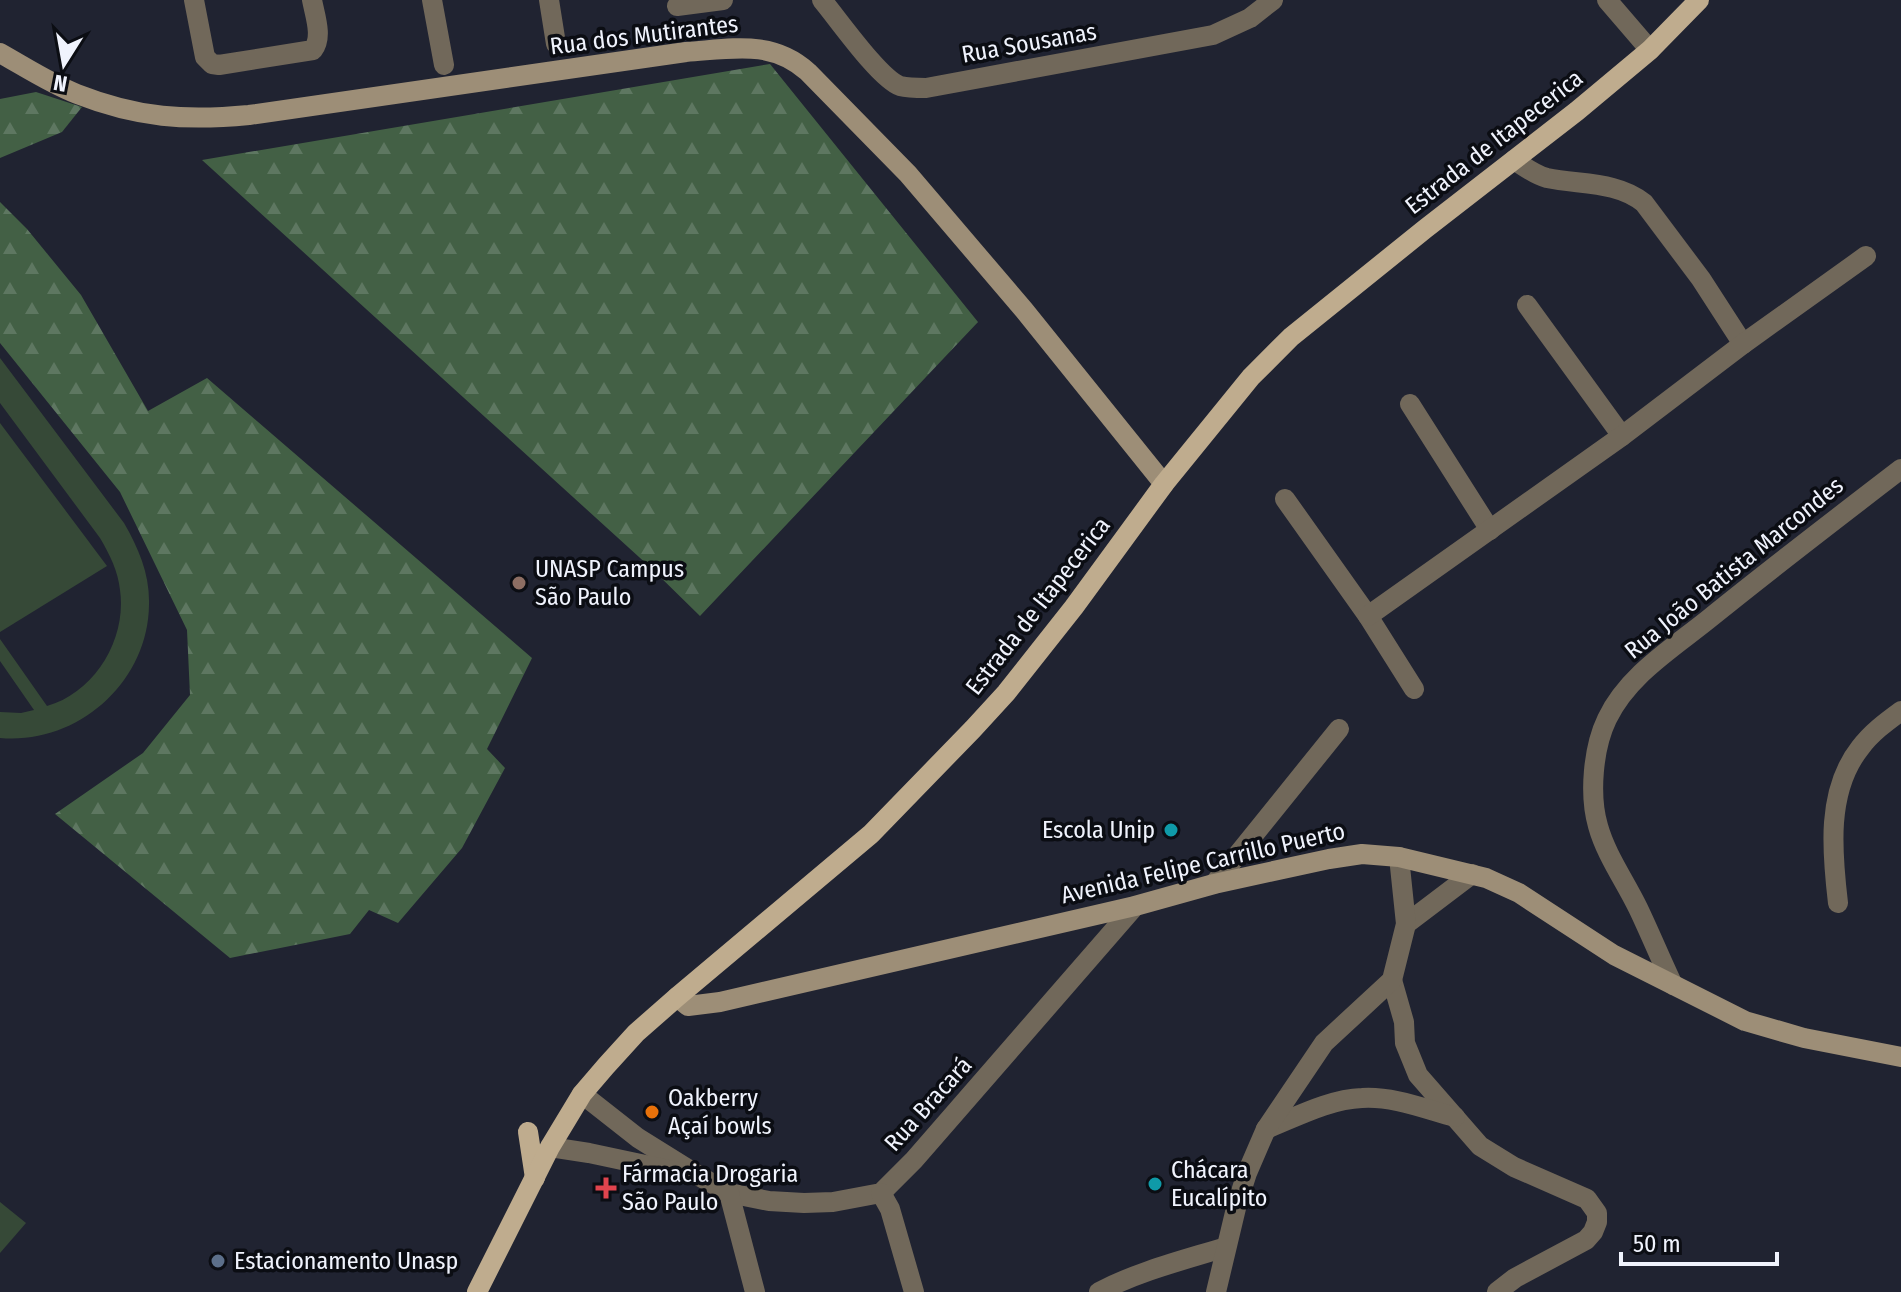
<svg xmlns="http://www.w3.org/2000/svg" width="1901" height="1292" font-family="'Fira Sans Condensed',sans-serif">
  <defs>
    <pattern id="forest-firs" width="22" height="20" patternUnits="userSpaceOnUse" patternTransform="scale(2)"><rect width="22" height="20" fill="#436045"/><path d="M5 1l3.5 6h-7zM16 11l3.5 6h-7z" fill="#5e7761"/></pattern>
  </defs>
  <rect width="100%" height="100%" fill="#202331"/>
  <g fill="url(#forest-firs)">
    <path d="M 770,64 L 978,322 L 700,616 L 650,567 L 202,160 Z"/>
    <path d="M 36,92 L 82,107 L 62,132 L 0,158 L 0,99 Z"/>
    <path d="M 0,202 L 27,229 L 81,295 L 148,411 L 207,378 L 532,658 L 487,749 L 505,768 L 462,848 L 398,923 L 369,910 L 350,934 L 230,958 L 55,814 L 143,753 L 190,695 L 187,630 L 120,492 L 0,343 Z"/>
  </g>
  <g fill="#364937">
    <path d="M 0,358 L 124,523 C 139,549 150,575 149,605 C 148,683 77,745 0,738 L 0,712 L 21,713 L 34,710 L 0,661 L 0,639 L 47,706 C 95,692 127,639 120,590 C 118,571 110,555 100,538 L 0,403 Z"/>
    <path d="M 0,423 L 107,566 L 0,632 Z"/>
    <path d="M 0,1202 L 26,1223 L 0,1253 Z"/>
  </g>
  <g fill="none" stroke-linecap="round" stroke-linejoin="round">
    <g stroke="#71685a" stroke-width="20">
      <path d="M 194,0 L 205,57 L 212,64 L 219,65 L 313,50 C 323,37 315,16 312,0"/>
      <path d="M 432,0 L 444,65"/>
      <path d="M 549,0 L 556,44"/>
      <path d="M 822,0 C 838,19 879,78 900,86 C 908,88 918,88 926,88 L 1213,35 L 1250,18 L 1273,0"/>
      <path d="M 1607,0 L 1650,50"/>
      <path d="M 677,6 L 723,0"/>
      <path d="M 1514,160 C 1525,167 1535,175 1547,178 C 1580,185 1617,181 1644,203 L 1701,279 L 1743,344"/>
      <path d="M 1527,305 L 1622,436"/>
      <path d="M 1410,404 L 1490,530"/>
      <path d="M 1285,499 L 1368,616 L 1414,689"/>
      <path d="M 1368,616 L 1622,436 L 1743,344 L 1866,256"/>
      <path d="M 1214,884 L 1339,729"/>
      <path d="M 1838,903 C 1832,852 1826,791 1860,748 C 1871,733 1886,722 1901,711"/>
      <path d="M 1406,924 L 1472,874"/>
      <path d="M 1392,980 L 1404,1022 L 1405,1043 L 1418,1075 L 1480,1146 L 1514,1167 L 1587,1199 L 1597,1213 L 1597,1222 L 1593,1232 L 1586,1240 L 1515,1278 L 1497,1292"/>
      <path d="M 1673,985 C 1661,960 1650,933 1638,908 C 1625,881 1606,855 1598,826 C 1589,795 1593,748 1607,719 C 1628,675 1673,648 1710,618 C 1773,567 1837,518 1901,469"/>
      <path d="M 582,1094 L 638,1138 L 699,1176 L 729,1193 L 769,1201 L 804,1203 L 833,1202 L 881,1193 L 914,1160 L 1135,906"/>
      <path d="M 1266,1129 C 1296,1117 1330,1099 1362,1098 C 1393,1096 1425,1109 1455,1117"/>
      <path d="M 550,1147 L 589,1153 L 683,1173"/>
      <path d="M 729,1193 L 755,1292"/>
      <path d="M 881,1193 L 890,1209 L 914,1292"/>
      <path d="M 1099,1292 C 1139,1271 1184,1260 1226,1247"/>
      <path d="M 1216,1292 L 1237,1204 L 1247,1173 L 1266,1129 L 1324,1043 L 1392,980 L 1406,924 L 1399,857"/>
    </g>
    <g stroke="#9d8e77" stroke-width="20">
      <path d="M 0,53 C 25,67 51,84 77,94 C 138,118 186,121 249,115 L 686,52 C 731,49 772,39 808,72 L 908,174 L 1024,310 L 1164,484"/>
      <path d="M 677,997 L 688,1006 L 720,1002 L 1135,906 L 1214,884 L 1329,859 L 1362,854 L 1399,857 L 1486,878 L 1519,893 L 1614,955 L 1745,1021 L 1804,1038 L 1901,1057"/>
    </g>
    <g stroke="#bfac8e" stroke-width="20">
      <path d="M 528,1132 L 535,1178"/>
      <path d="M 477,1292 L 550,1147 L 582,1094 L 606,1066 L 636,1033 L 677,997 L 871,834 L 973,729 L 1006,693 L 1074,607 L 1164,484 L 1251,377 L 1291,337 L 1425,229 L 1577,111 L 1650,50 L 1699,0"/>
    </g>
  </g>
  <circle fill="#8d6e63" stroke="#0b0d13" stroke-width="3" cx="519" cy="583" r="8"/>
  <g fill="#0f9aa8" stroke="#0b0d13" stroke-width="3">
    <circle cx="1171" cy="830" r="8"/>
    <circle cx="1155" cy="1184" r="8"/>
  </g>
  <circle fill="#e8710a" stroke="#0b0d13" stroke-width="3" cx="652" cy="1112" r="8"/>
  <path fill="#e0444e" stroke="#0b0d13" stroke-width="3" d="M602 1176h8v8h8v8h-8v8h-8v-8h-8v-8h8z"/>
  <circle fill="#5c6f8a" stroke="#0b0d13" stroke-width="3" cx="218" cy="1261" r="8"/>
  <g text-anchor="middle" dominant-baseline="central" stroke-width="7" stroke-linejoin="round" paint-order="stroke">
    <g font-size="24" fill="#f0f3fd" stroke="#0b0d13">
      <text transform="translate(644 35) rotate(-7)">Rua dos Mutirantes</text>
      <text transform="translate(1029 43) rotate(-10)">Rua Sousanas</text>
      <text transform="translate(1494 142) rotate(-38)">Estrada de Itapecerica</text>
      <text transform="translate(1734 568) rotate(-39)">Rua João Batista Marcondes</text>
      <text transform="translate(1038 606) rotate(-52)">Estrada de Itapecerica</text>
      <text transform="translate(1203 863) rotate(-13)">Avenida Felipe Carrillo Puerto</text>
      <text transform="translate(928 1104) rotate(-48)">Rua Bracará</text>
    </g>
    <g font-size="24" fill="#f0f3fd" stroke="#0b0d13" text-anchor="start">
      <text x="535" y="569">UNASP Campus<tspan x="535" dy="28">São Paulo</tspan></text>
      <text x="1155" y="830" text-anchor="end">Escola Unip</text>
      <text x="668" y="1098">Oakberry<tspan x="668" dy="28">Açaí bowls</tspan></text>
      <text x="1171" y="1170">Chácara<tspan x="1171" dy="28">Eucalípito</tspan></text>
      <text x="622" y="1174">Fármacia Drogaria<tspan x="622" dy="28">São Paulo</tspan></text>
      <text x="234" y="1261">Estacionamento Unasp</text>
    </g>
  </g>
  <g transform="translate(64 64) rotate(191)" stroke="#0b0d13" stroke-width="6" paint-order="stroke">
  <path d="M0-6L14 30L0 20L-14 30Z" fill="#f0f3fd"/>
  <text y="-12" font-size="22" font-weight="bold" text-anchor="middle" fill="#f0f3fd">N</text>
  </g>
  <path d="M1621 1252v12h156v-12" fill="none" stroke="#f0f3fd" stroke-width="4"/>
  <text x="1633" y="1252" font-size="24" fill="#f0f3fd" stroke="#0b0d13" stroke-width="6" paint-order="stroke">50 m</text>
</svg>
